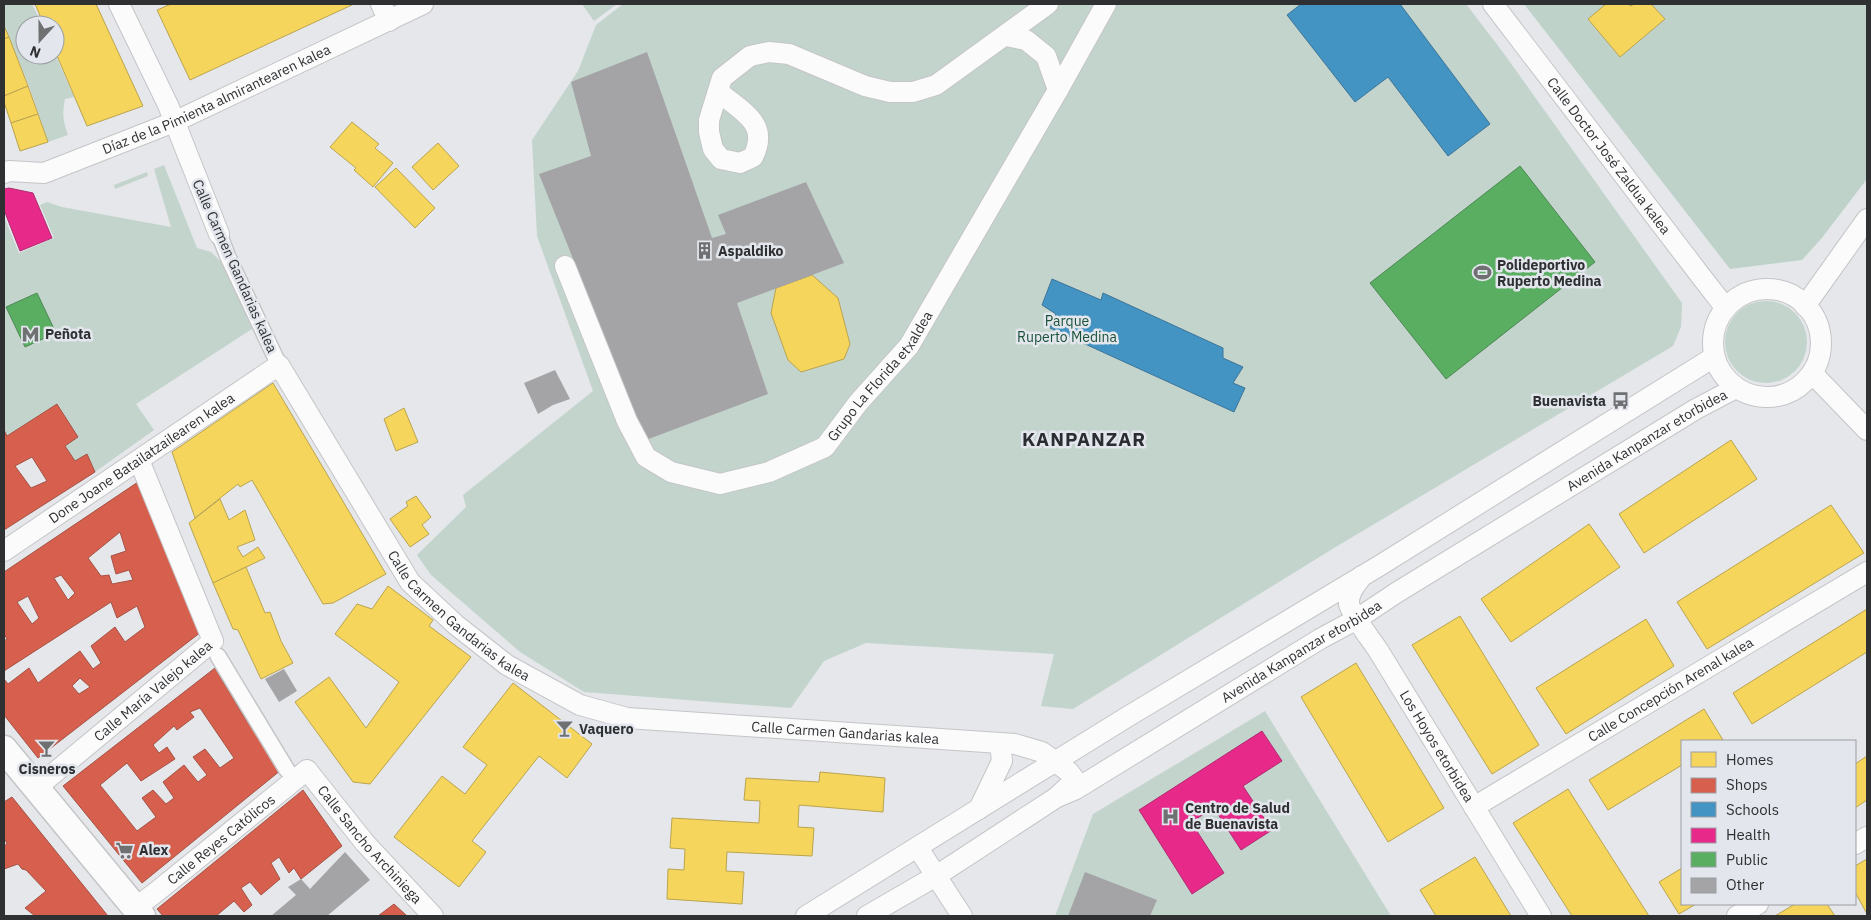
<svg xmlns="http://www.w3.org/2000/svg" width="1871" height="920" font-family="'IBM Plex Sans',sans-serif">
  <rect width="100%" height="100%" fill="#e5e7ea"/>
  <g fill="#c3d4cd">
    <path d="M 4,4 L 32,4 L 42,25 L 25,25 L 25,55 L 55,54 L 74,97 L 65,99 C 62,113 63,122 68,135 L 48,142 L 29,86 L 4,26 Z"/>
    <path d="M 582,4 L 617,4 L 594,21 Z"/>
    <path d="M 623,4 L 1466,4 L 1502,51 L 1682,303 L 1681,327 L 1673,346 L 1334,548 L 1073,709 L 1041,706 L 1054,654 L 866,643 L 824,661 L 791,708 L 584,692 L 520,652 L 431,575 L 417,555 L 466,507 L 463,495 L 593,391 L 537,236 L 532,140 L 578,71 L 596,25 Z"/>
    <path d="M 164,165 L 197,248 L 211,252 L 223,264 L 252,329 L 136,404 L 154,430 L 95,472 L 87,454 L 75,461 L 65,446 L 78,437 L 58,404 L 7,436 L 4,430 L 4,217 L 19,253 L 54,238 L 40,205 L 47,202 L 62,207 L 171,227 L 154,169 Z"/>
    <path d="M 147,172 L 148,176 L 115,189 L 114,185 Z"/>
    <circle cx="1766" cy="342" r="41"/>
    <path d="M 1265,711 L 1391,916 L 1055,916 L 1093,814 Z"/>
  </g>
  <path fill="#bfd2ca" d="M 1524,4 L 1867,4 L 1867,179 L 1821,239 L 1802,260 L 1730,269 Z"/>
  <g fill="#f6d55c" stroke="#baa44f">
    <path d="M 35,4 L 96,4 L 143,106 L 87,126 L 55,51 L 55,25 L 44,25 Z"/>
    <path d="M 171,4 L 354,4 L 190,80 L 157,10 Z"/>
    <path d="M 1606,4 L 1628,4 L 1631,6 L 1634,4 L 1651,4 L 1665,19 L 1620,57 L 1588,19 Z"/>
    <path d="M 4,26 L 9,37 L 4,39 Z"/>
    <path d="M 9,37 L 28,86 L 4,96 L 4,39 Z"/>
    <path d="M 28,86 L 38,114 L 11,123 L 4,102 L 4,96 Z"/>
    <path d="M 38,114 L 48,142 L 20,151 L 11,123 Z"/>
    <path d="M 352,122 L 379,144 L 375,148 L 393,163 L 373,187 L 354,170 L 356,168 L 330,147 Z"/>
    <path d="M 438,143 L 459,166 L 433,190 L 412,167 Z"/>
    <path d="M 396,168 L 435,208 L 415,228 L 375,187 Z"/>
    <path d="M 812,275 L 838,298 L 850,344 L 844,359 L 801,372 L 788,360 L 771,313 L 776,288 Z"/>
    <path d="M 273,383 L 386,574 L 333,603 L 323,604 L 252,480 L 240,487 L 238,484 L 195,518 L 172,452 Z"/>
    <path d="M 404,408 L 418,442 L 396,451 L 384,419 Z"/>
    <path d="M 1731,440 L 1757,479 L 1644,553 L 1619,514 Z"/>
    <path d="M 416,496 L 431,517 L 422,525 L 429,534 L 410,547 L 390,519 L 408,506 L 406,502 Z"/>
    <path d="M 220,499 L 229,520 L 245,510 L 255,540 L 237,547 L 243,557 L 258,547 L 265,558 L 213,583 L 189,523 Z"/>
    <path d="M 1831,505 L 1864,553 L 1707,649 L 1677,602 Z"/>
    <path d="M 1589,524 L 1620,567 L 1511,642 L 1481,599 Z"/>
    <path d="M 246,567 L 265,613 L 270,612 L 281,641 L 293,663 L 261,679 L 238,630 L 233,629 L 213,583 Z"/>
    <path d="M 388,586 L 433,620 L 429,626 L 471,657 L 370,784 L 353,782 L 295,702 L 329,677 L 366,728 L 399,682 L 335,634 L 357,604 L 372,609 Z"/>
    <path d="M 1867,609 L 1867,652 L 1752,724 L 1733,693 Z"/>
    <path d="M 1460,616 L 1539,745 L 1492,774 L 1412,645 Z"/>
    <path d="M 1646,619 L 1674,666 L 1566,734 L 1536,688 Z"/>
    <path d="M 1356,663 L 1444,808 L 1388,842 L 1301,697 Z"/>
    <path d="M 513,683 L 592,744 L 567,778 L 539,756 L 472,841 L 486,852 L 459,887 L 394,837 L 442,776 L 465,794 L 487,765 L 463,747 Z"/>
    <path d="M 1704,709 L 1723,740 L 1721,741 L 1682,741 L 1682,765 L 1608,810 L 1589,780 Z"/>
    <path d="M 1867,756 L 1867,800 L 1855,808 L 1855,764 Z"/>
    <path d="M 820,772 L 885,778 L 883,812 L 799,805 L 798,827 L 814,828 L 812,856 L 727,852 L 726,871 L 744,872 L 742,904 L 667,899 L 668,869 L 684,870 L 685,849 L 670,848 L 672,818 L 759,823 L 760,801 L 744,800 L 746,778 L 819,782 Z"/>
    <path d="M 1568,789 L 1649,916 L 1572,916 L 1513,823 Z"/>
    <path d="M 1475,857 L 1511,916 L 1436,916 L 1420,890 Z"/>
    <path d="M 1867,859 L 1867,914 L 1855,892 L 1855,866 Z"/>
    <path d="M 1682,868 L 1682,904 L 1696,904 L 1679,914 L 1659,882 Z"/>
    <path d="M 1795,904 L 1827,904 L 1835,916 L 1775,916 Z"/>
  </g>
  <g fill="#d6604d" stroke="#a45245" fill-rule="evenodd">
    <path d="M 57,404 L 78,437 L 65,446 L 75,461 L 87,454 L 95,472 L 4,530 L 4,430 L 7,436 ZM 32,457 L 47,481 L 31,488 L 15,466 Z"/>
    <path d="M 138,482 L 201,632 L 38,758 L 4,715 L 4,679 L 8,684 L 29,668 L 38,683 L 80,651 L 93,669 L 101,663 L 91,646 L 115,627 L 125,642 L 145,627 L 137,606 L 117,618 L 111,602 L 4,671 L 4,641 L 7,639 L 4,634 L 4,572 ZM 120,532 L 126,551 L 111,556 L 116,574 L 129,570 L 133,580 L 112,584 L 109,575 L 101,576 L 88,558 ZM 61,575 L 75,593 L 68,600 L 54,578 ZM 28,596 L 39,618 L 32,624 L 17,602 ZM 80,678 L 90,687 L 79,694 L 72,686 Z"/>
    <path d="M 215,668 L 244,717 L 281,770 L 142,883 L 63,786 ZM 200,708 L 234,758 L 220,768 L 205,749 L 193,757 L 207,775 L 198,782 L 184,765 L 163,782 L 174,798 L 166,804 L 153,790 L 142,798 L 156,817 L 137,831 L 100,785 L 127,763 L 141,781 L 175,759 L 167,747 L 159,753 L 153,745 L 174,726 L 177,730 L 194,717 L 190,712 Z"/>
    <path d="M 303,790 L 342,846 L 301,879 L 294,868 L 289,873 L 279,857 L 271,863 L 280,879 L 261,895 L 250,882 L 241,888 L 252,905 L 244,912 L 234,901 L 216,916 L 163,916 L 157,909 Z"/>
    <path d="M 12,797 L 108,916 L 35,916 L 25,908 L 46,891 L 26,870 L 22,869 L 18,864 L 4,869 L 4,846 L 7,844 L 4,837 L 4,802 Z"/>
    <path d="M 394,904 L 407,916 L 378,916 Z"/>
  </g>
  <g fill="#4393c3" stroke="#3d7598">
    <path d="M 1301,4 L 1400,4 L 1490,124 L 1448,156 L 1388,77 L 1355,102 L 1287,15 Z"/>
    <path d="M 1052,279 L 1101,300 L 1103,293 L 1223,348 L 1223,358 L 1243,367 L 1233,383 L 1245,388 L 1234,412 L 1050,328 L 1056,314 L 1042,305 Z"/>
  </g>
  <g fill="#e7298a" stroke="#b02b70">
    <path d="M 9,188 L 33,193 L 52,238 L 20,251 L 4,210 L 4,189 Z"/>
    <path d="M 1262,731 L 1282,761 L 1243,786 L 1272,830 L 1241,850 L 1214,808 L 1191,822 L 1224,873 L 1192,894 L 1139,810 Z"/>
  </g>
  <g fill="#5aae61" stroke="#4d8853">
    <path d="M 1520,166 L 1595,262 L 1446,379 L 1370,283 Z"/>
    <path d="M 37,293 L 56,333 L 25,347 L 6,307 Z"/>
  </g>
  <g fill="#a4a4a6">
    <path d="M 647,52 L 712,238 L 726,234 L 718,215 L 806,182 L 844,263 L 737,303 L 768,394 L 646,440 L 539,174 L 591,156 L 571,82 Z"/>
    <path d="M 555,370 L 570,399 L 553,405 L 538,414 L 524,383 Z"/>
    <path d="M 284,669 L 297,691 L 279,702 L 265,679 Z"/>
    <path d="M 345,852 L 370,880 L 327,916 L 271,916 L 296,895 L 288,887 L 301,879 L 310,889 Z"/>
    <path d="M 1085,872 L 1157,900 L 1150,916 L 1068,916 Z"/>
  </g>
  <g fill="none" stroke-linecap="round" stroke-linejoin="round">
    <defs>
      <g id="pedestrian">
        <path d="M 219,234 L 228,257 L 279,365"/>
        <path d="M 218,656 L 287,770"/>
      </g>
      <g id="minor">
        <path d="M 119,4 L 168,105 L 219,234"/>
        <path d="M 381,4 L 389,21"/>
        <path id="s1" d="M 1493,4 L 1700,275 L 1721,302 L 1727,307"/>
        <path d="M 1006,36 L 1026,40 L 1046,56 L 1058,90"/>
        <path d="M 719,92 C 742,112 770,123 753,157 L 740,163 L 721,159 L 713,149 L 709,132 L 709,120 L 722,78 L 750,56 L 769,52 L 789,54 L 865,86 L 890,92 L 913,92 L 936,85 L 1048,4"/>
        <path id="s2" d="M 4,173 L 9,171 L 44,173 L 174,122 L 423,4"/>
        <path id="s3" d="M 565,266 L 627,421 L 646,457 L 671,472 L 720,484 L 769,472 L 825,447 L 858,403 L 909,346 L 1058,90 L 1106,4"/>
        <circle cx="1767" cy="343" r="54"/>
        <path d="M 1805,306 L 1867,219"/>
        <path d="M 1812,373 L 1867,430"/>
        <path id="s4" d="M 4,551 L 279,365 L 410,582 L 456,625 L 507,665 L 580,705 L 627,718 L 1015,744 L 1042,752 L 1069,772 L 1075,780 L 1057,797"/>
        <path id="s5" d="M 1362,576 C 1356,584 1348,593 1349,604 C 1351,614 1372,641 1378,650 L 1541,916"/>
        <path id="s6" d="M 36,788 L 213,641 L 139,460"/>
        <path id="s7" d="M 1474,807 L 1867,572"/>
        <path d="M 979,809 L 1002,761 L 1000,744"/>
        <path d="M 1855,844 L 1867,837"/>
        <path d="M 918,848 L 962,916"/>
        <path id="s8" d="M 135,908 L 155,893 L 307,770 L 365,843 L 433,916"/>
        <path d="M 806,916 L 1127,717 L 1379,566 L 1714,357"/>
        <path id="s9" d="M 867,916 L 936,876 L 1057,797 L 1076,789 L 1320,639 L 1357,619 L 1396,593 L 1696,409 L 1736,388"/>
        <path d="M 1737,916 L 1758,904"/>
      </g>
      <path id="tertiary" d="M 4,749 L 142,916"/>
    </defs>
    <use href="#pedestrian" stroke="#c4c5c7" stroke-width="18"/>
    <use href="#minor" stroke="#c4c5c7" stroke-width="22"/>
    <use href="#tertiary" stroke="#c4c5c7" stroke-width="29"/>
    <use href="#pedestrian" stroke="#fbfbfc" stroke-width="15"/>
    <use href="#minor" stroke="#fbfbfc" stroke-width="20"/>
    <use href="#tertiary" stroke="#fbfbfc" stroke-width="26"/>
  </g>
  <defs>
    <symbol id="building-bare" viewBox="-9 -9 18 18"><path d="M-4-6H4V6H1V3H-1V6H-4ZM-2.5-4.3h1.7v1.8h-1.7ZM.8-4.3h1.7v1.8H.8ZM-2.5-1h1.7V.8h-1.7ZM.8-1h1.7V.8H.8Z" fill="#6e7072" stroke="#e3e6ec" stroke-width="2.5" paint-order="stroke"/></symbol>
    <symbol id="stadium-bare" viewBox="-9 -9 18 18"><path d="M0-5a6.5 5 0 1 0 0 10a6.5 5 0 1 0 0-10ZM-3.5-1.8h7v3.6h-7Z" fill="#6e7072" stroke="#e3e6ec" stroke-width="2.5" paint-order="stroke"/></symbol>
    <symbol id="metro-bare" viewBox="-9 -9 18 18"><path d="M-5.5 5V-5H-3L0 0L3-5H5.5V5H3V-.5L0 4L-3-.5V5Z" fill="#6e7072" stroke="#e3e6ec" stroke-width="2.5" paint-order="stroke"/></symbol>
    <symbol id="bus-bare" viewBox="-9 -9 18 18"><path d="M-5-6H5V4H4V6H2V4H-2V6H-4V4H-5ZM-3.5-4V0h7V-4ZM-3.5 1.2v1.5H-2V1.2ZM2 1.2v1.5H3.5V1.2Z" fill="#6e7072" stroke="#e3e6ec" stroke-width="2.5" paint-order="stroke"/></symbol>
    <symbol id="bar-bare" viewBox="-9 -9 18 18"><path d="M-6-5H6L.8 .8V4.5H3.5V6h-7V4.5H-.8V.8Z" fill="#6e7072" stroke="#e3e6ec" stroke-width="2.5" paint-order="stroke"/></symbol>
    <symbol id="hospital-bare" viewBox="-9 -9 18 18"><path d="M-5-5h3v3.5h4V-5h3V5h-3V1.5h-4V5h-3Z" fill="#6e7072" stroke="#e3e6ec" stroke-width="2.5" paint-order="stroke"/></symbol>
    <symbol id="supermarket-bare" viewBox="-9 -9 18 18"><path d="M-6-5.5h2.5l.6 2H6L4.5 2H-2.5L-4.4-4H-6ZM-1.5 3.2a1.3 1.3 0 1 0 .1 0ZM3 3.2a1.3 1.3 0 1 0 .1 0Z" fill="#6e7072" stroke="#e3e6ec" stroke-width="2.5" paint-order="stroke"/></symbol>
  </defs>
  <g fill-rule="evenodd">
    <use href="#building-bare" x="692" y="238" width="25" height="25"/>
    <use href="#stadium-bare" x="1470" y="260" width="25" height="25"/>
    <use href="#metro-bare" x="18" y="322" width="25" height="25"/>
    <use href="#bus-bare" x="1608" y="388" width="25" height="25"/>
    <use href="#bar-bare" x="552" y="716" width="25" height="25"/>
    <use href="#bar-bare" x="34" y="736" width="25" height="25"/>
    <use href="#hospital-bare" x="1158" y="804" width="25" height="25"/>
    <use href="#supermarket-bare" x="112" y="838" width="25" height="25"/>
  </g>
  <g text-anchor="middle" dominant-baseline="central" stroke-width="5" stroke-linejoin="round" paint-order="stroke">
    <g font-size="14" fill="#2e3032" stroke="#e3e6ec">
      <text stroke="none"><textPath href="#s2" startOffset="228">Díaz de la Pimienta almirantearen kalea</textPath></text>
      <text stroke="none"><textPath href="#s1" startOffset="191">Calle Doctor José Zaldua kalea</textPath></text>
      <text transform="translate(235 266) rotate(66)">Calle Carmen Gandarias kalea</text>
      <text stroke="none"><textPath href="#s3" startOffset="489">Grupo La Florida etxaldea</textPath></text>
      <text stroke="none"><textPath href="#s9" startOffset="914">Avenida Kanpanzar etorbidea</textPath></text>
      <text stroke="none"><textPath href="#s4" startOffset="166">Done Joane Batailatzailearen kalea</textPath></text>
      <text stroke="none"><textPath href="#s4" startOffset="644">Calle Carmen Gandarias kalea</textPath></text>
      <text stroke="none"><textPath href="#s9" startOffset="509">Avenida Kanpanzar etorbidea</textPath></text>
      <text stroke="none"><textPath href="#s6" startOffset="152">Calle María Valejo kalea</textPath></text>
      <text stroke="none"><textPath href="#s7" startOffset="229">Calle Concepción Arenal kalea</textPath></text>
      <text stroke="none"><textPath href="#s4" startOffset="1064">Calle Carmen Gandarias kalea</textPath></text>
      <text stroke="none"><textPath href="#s5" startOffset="199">Los Hoyos etorbidea</textPath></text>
      <text stroke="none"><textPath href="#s8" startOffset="110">Calle Reyes Católicos</textPath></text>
      <text stroke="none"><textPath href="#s8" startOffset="318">Calle Sancho Archiniega</textPath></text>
    </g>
    <g font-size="14" font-weight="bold" fill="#2e3032" stroke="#e3e6ec" text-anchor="start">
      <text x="718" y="251">Aspaldiko</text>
      <text x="1497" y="265">Polideportivo<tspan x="1497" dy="16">Ruperto Medina</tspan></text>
      <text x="45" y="334">Peñota</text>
      <text x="1606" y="401" text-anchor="end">Buenavista</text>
      <text x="579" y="729">Vaquero</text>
      <text x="47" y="769" text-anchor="middle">Cisneros</text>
      <text x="1185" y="808">Centro de Salud<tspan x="1185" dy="16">de Buenavista</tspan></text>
      <text x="139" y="850">Alex</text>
    </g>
    <g font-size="14" fill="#195139" stroke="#e3e6ec">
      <text x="1067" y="321">Parque<tspan x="1067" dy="16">Ruperto Medina</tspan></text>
    </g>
    <g font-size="19" font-weight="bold" letter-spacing="1" fill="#2a2d31" stroke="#e3e6ec">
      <text x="1084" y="439">KANPANZAR</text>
    </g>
  </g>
  <rect width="1871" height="920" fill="none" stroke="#2e3032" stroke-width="10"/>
  <rect x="1681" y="740" width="175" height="165" fill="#e3e6ec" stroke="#9b9da2"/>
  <rect x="1691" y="752" width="25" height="15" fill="#f6d55c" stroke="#9b9da2"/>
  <text x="1726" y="765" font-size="15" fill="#2e3032">Homes</text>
  <rect x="1691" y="778" width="25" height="15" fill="#d6604d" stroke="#9b9da2"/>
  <text x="1726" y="790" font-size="15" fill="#2e3032">Shops</text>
  <rect x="1691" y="802" width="25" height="15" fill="#4393c3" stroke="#9b9da2"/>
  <text x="1726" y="815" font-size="15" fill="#2e3032">Schools</text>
  <rect x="1691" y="828" width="25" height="15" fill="#e7298a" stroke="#9b9da2"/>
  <text x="1726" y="840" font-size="15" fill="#2e3032">Health</text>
  <rect x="1691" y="852" width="25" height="15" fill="#5aae61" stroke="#9b9da2"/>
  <text x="1726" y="865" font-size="15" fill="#2e3032">Public</text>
  <rect x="1691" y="878" width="25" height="15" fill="#a4a4a6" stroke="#9b9da2"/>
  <text x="1726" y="890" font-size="15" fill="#2e3032">Other</text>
  <g transform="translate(40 40) rotate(201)"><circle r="24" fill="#e3e6ec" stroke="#9b9da2"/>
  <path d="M0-4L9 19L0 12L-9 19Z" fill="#6e7072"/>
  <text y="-8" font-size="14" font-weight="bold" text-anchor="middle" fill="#2e3032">N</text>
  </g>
</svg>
